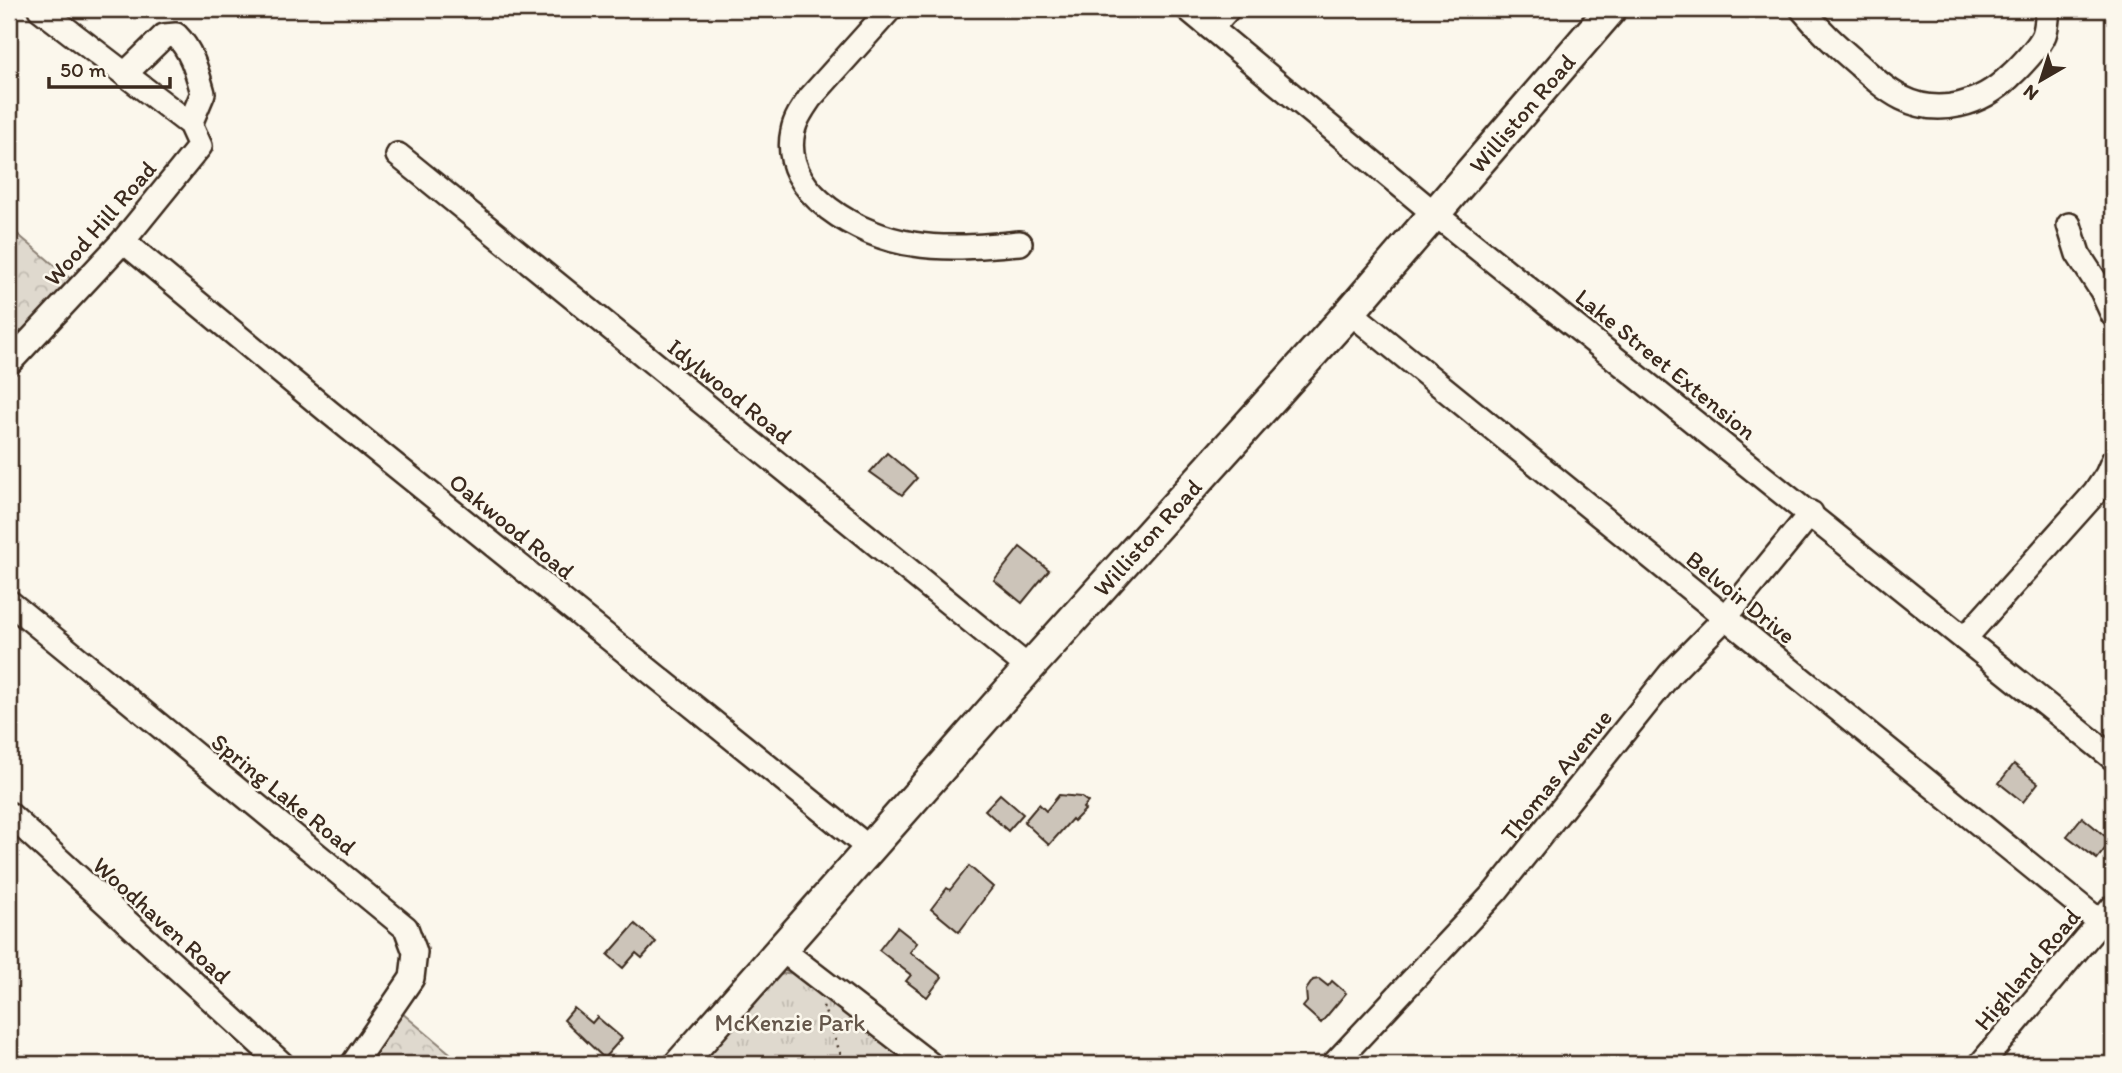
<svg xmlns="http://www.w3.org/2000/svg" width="2122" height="1073" font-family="Itim,sans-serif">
  <defs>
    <pattern id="grass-tufts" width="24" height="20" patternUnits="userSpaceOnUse" patternTransform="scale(1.75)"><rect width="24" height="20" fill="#dfd9ce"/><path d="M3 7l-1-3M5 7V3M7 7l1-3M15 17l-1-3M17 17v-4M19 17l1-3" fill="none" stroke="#c0bab0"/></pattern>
    <pattern id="forest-crowns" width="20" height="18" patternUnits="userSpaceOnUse" patternTransform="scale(1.75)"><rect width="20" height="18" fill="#dfd9ce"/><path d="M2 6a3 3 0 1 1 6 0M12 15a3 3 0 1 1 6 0" fill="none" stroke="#c0bab0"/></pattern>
  </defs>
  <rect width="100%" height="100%" fill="#fbf7ec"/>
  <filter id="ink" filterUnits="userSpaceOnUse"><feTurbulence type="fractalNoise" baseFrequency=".0143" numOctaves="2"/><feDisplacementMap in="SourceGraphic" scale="14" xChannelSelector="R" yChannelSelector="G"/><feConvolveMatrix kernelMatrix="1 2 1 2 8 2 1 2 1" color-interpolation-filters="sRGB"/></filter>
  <g filter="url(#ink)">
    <path fill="url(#grass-tufts)" stroke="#8d8276" stroke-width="2" d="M 795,971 L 917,1064 L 699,1064 L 773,977 Z"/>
    <g fill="url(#forest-crowns)" stroke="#8d8276" stroke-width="2">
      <path d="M 9,227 L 72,280 L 9,345 Z"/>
      <path d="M 402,1013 L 463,1064 L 369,1064 Z"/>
    </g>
    <g fill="#ccc4b9" stroke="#3b2a1e" stroke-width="2">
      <path d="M 887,453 L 917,478 L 902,495 L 870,472 Z"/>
      <path d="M 1020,547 L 1049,570 L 1022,603 L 994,580 Z"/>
      <path d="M 2014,764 L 2038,783 L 2023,802 L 1999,783 Z"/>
      <path d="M 1000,794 L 1023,814 L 1008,831 L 985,810 Z"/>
      <path d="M 1059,795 L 1081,797 L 1088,802 L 1083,808 L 1085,810 L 1074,821 L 1072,819 L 1049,845 L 1024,822 L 1039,804 L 1046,811 Z"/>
      <path d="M 2082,817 L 2111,841 L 2097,859 L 2067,836 Z"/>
      <path d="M 969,866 L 993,887 L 959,932 L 931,909 L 947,888 L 950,890 Z"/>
      <path d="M 635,924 L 656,942 L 642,958 L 636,953 L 623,968 L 608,955 Z"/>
      <path d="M 897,927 L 917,943 L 910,952 L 942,977 L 927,997 L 906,981 L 911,975 L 879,950 Z"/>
      <path d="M 1319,979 L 1328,986 L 1332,981 L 1346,993 L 1321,1023 L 1303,1007 L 1307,1002 L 1306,990 L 1313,980 Z"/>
      <path d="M 574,1008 L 592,1023 L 597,1017 L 622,1038 L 604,1058 L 564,1020 Z"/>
    </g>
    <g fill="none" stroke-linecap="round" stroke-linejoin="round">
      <defs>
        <g id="minor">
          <path d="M 890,9 L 810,98 C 803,108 795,119 793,131 C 779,194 862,237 913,244 C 949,250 984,246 1020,243"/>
          <path d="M 1188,9 L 1435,214 L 2113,758"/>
          <path d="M 1802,9 C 1821,32 1837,46 1859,65 C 1872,77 1886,90 1902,98 C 1939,117 1982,104 2010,76 C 2019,68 2040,46 2044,35 C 2047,27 2047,17 2048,9"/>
          <path d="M 1211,28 L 1228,9"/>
          <path d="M 125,74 L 164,36 L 176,35 C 192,51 197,72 203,93 L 190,124"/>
          <path d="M 398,155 L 1029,668"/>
          <path d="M 2069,225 L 2078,254 L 2102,291 L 2113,315"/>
          <path d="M 123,241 L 329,412 L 870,849"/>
          <path d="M 1350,312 L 2100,922"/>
          <path d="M 9,363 L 123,241 L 200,146 L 190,124 L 40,9"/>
          <path d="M 9,602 L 406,928 L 415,952 L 412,978 L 353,1064"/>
          <path d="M 1965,638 L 2095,493 L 2107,475 L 2113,461"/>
          <path d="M 9,814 L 282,1064"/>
          <path d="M 781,949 L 930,1064"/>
          <path d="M 1334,1064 L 1496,891 L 1671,673 L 1725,618 L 1811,513"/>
          <path d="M 1981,1064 L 2113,907"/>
        </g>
        <g id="major">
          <path id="s1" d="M 680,1064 L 1029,668 L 1350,312 L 1611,9"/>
        </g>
      </defs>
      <use href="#minor" stroke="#3b2a1e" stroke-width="28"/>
      <use href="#major" stroke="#3b2a1e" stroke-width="35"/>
      <path stroke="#3b2a1e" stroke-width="2.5" stroke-dasharray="2 5" stroke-linecap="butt" d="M 823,1006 L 841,1055 L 847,1064"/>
      <use href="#minor" stroke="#fbf7ec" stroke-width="23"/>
      <use href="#major" stroke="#fbf7ec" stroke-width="30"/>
    </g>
  </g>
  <g text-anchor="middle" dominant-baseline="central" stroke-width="5" stroke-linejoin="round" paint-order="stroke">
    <g font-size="24" fill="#3b2a1e" stroke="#fbf7ec">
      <text stroke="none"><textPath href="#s1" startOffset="1270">Williston Road</textPath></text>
      <text transform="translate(100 223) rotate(-49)">Wood Hill Road</text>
      <text transform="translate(1666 364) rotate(39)">Lake Street Extension</text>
      <text transform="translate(730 391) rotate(39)">Idylwood Road</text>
      <text transform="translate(512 526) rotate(39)">Oakwood Road</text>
      <text stroke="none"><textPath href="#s1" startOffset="704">Williston Road</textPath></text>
      <text transform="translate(1741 597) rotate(39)">Belvoir Drive</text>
      <text transform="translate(1556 775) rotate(-51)">Thomas Avenue</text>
      <text transform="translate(284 794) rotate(39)">Spring Lake Road</text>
      <text transform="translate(162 920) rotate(42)">Woodhaven Road</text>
      <text transform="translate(2027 969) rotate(-50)">Highland Road</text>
    </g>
    <g font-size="24" fill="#64564a" stroke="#fbf7ec">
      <text x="790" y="1022">McKenzie Park</text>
    </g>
  </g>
  <rect width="2122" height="1073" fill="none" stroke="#fbf7ec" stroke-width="35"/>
  <rect x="18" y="18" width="2087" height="1038" fill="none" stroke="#3b2a1e" stroke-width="2.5" filter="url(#ink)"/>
  <g transform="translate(2041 80) rotate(219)" stroke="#fbf7ec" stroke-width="5" paint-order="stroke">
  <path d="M0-5L12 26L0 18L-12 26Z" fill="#3b2a1e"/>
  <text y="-10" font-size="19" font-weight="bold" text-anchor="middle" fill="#3b2a1e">N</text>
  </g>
  <path d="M49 77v10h121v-10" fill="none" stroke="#3b2a1e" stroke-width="3.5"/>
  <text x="60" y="77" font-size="21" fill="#3b2a1e" stroke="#fbf7ec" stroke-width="5" paint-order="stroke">50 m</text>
</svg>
